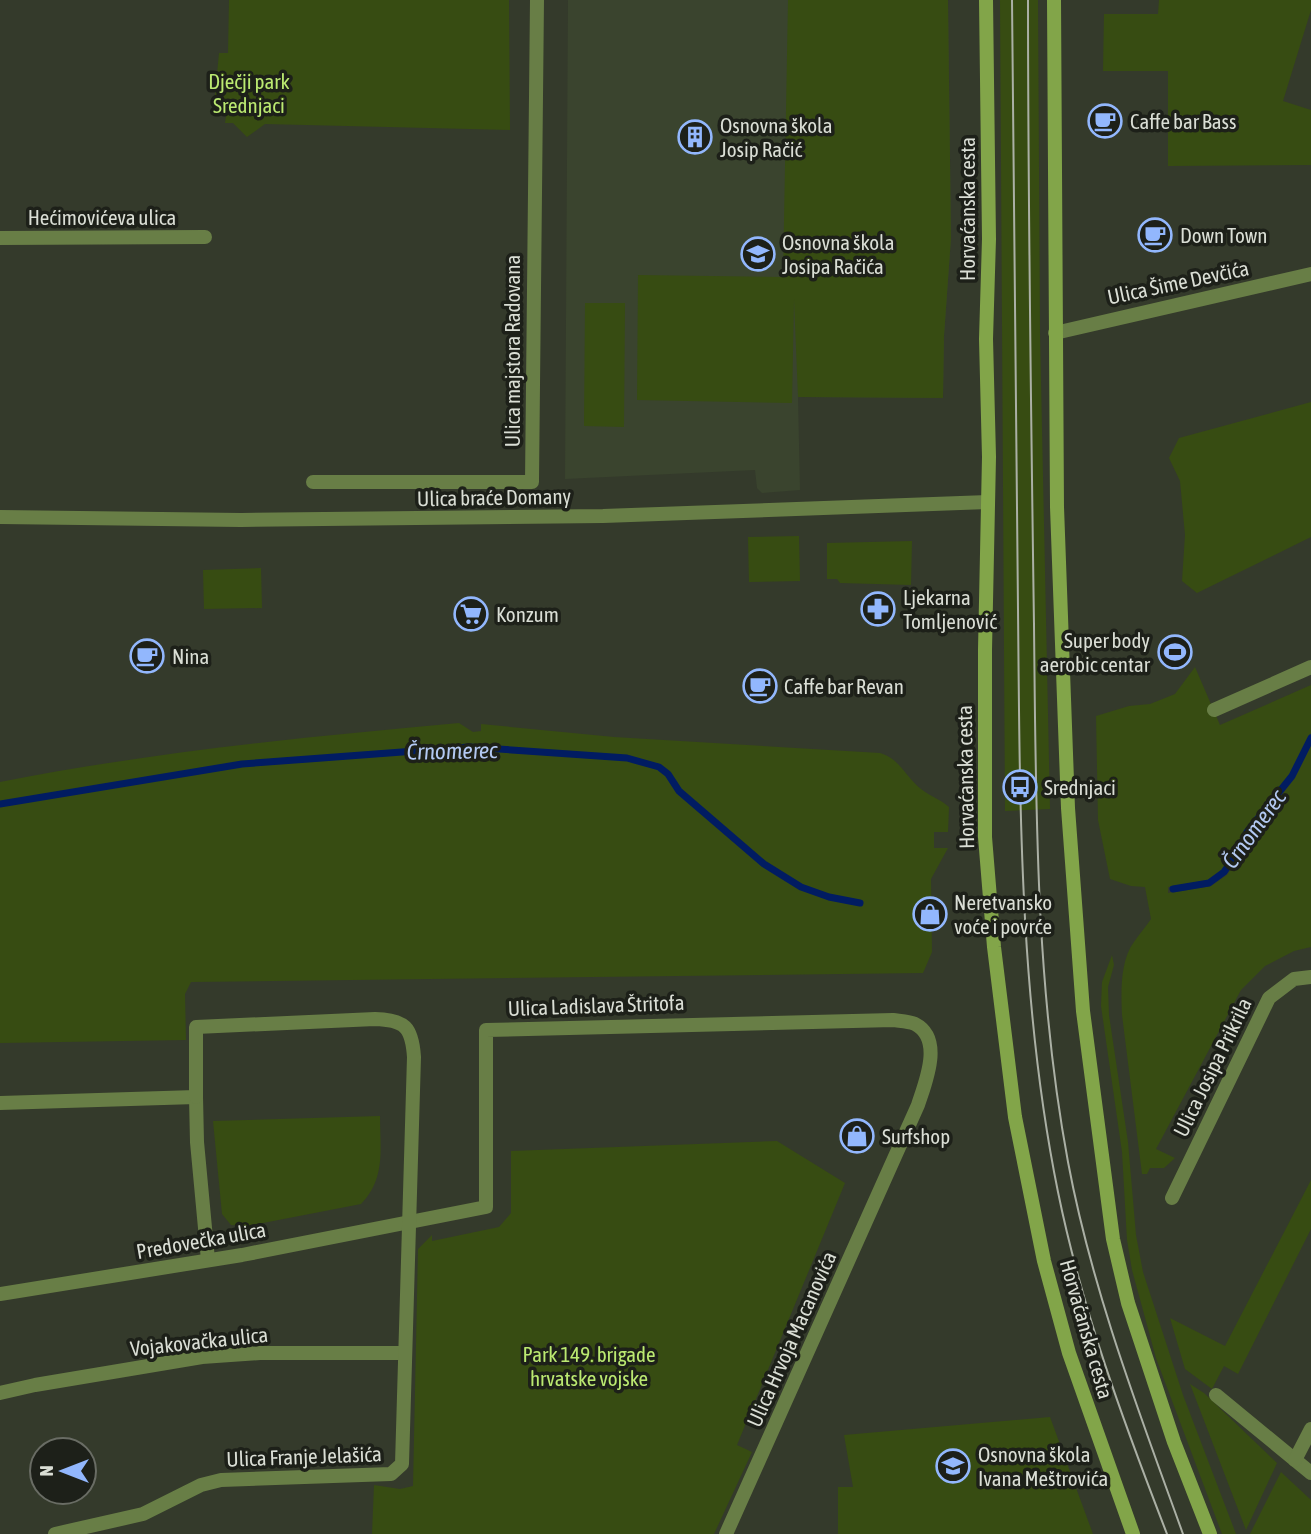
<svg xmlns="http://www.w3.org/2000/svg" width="1311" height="1534" font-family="'Asap Condensed',sans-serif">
  <rect width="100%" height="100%" fill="#343a2b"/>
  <path fill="#3a442e" d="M 568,0 L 948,0 L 951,238 L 944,336 L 943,398 L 798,397 L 800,490 L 762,493 L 757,488 L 755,470 L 565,479 Z"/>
  <g fill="#374c12">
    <path d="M 229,0 L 509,0 L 510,130 L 265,124 L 247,137 L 233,123 L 225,123 L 226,116 L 214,105 L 219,53 L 228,53 Z"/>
    <path d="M 788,0 L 948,0 L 951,238 L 944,336 L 943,398 L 798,397 L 794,299 L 792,403 L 637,400 L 638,275 L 783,277 Z"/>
    <path d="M 1000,0 L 1038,0 L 1040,333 L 1050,809 L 1005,811 Z"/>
    <path d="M 1159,0 L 1311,0 L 1311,10 L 1283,101 L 1311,110 L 1311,165 L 1168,166 L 1168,71 L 1103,71 L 1104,14 L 1158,14 Z"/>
    <path d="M 585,303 L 625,303 L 624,427 L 584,426 Z"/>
    <path d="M 1311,402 L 1311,537 L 1197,593 L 1182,581 L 1185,535 L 1180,481 L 1169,458 L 1179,438 Z"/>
    <path d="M 799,536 L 800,581 L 749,582 L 748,537 Z"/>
    <path d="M 912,541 L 911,585 L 840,583 L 837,579 L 827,579 L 827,543 Z"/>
    <path d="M 261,568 L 262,608 L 204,609 L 203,570 Z"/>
    <path d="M 1195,667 L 1220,725 L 1311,685 L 1311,733 L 1289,775 L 1245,831 L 1222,870 L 1208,880 L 1168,887 L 1168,893 L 1211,886 L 1227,875 L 1241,854 L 1251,834 L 1295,778 L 1311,746 L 1311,947 L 1294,951 L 1265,966 L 1241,990 L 1156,1149 L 1175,1158 L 1164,1168 L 1150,1168 L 1147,1174 L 1142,1174 L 1122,1015 C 1121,993 1120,960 1134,942 C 1139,934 1146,927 1151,919 L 1145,887 L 1131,886 L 1110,879 L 1098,820 L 1096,716 L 1129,706 L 1150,704 L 1175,694 Z"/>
    <path d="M 459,723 L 473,732 L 481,731 L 481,724 L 614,737 L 880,753 C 900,759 905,776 921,789 C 930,796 940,799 949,807 L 948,832 L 934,832 L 934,848 L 948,848 L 931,879 L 932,952 L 923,973 L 191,982 L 185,994 L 186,1040 L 0,1043 L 0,782 C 152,752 305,737 459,723 Z"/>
    <path d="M 1112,955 L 1114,965 L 1108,987 L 1109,1015 L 1128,1142 L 1136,1235 L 1143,1272 L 1183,1395 L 1236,1534 L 1222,1534 L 1156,1358 L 1132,1270 L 1127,1240 L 1122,1152 L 1101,1006 L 1102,982 Z"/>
    <path d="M 380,1116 C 380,1149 386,1178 361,1204 L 247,1226 L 231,1225 L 222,1214 L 213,1121 Z"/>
    <path d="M 777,1141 L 845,1183 L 737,1445 L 752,1452 L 714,1534 L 372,1534 L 374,1485 L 400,1489 L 413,1486 L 418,1249 L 432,1235 L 432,1241 L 499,1227 L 511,1213 L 511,1151 Z"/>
    <path d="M 1311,1180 L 1311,1229 L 1238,1374 L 1224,1366 L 1212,1389 L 1185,1369 L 1170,1318 L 1225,1346 Z"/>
    <path d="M 1190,1384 L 1204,1393 L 1277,1463 L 1246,1530 Z"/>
    <path d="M 1050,1417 L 1093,1534 L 838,1534 L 838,1487 L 853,1487 L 844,1435 Z"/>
    <path d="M 1281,1472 L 1311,1500 L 1311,1534 L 1250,1534 Z"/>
  </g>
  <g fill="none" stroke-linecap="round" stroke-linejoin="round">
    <g stroke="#011c62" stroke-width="7">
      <path d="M 0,804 L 242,764 L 469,747 L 627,758 L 659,767 L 668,774 L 679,791 L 764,864 L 801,887 L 829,897 L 860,903"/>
      <path d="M 1173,889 L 1209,883 L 1224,872 L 1238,852 L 1247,832 L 1292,776 L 1311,738"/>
    </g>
    <g stroke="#687e46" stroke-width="14">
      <path d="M 0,238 L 205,237"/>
      <path d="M 1055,333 L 1311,274"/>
      <path d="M 313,482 L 532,482 L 537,0"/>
      <path d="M 0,517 L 241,520 L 603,516 L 988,502"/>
      <path d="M 1214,710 L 1311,667"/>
      <path d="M 0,1103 L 196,1097 L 197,1142 L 208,1260"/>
      <path d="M 1172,1198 L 1269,998 L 1294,979 L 1311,977"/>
      <path d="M 0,1294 L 242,1255 L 486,1207 L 486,1030 L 893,1020 C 900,1021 909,1021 915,1024 C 944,1039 925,1083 918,1105 L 726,1534"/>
      <path d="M 0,1393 L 35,1385 L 202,1357 L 260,1353 L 404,1353"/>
      <path d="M 1216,1395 L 1311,1473"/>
      <path d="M 1295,1460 L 1311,1429"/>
      <path d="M 55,1534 L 143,1514 L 201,1485 L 221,1480 L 391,1474 L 402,1464 L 414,1057 C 412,1027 405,1020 375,1019 L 196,1027 L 196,1097"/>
    </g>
    <g stroke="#82a549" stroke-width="14">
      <path d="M 986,0 L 989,239 L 986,339 L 989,457 L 985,650 L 985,837 L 994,947 L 1015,1117 L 1044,1261 L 1069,1353 L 1133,1534"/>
      <path d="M 1054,0 L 1057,507 L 1068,808 L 1083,1011 L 1113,1239 L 1128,1303 L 1174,1442 L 1210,1534"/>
    </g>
    <g stroke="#abb0a5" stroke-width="2">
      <path d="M 1012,0 C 1014,203 1016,406 1018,609 C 1020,804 1019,1001 1058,1192 C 1082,1310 1124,1423 1167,1534"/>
      <path d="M 1028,0 C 1028,208 1031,416 1034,625 C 1036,804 1035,985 1068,1162 C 1092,1290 1139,1412 1183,1534"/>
    </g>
  </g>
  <defs>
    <symbol id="cafe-ring" viewBox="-11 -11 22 22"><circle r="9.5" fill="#1d2019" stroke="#92b7fd" stroke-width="1.5"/><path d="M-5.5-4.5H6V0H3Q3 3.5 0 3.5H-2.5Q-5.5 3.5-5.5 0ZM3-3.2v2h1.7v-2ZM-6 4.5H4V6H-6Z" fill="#92b7fd"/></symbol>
    <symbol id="building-ring" viewBox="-11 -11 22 22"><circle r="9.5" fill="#1d2019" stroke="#92b7fd" stroke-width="1.5"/><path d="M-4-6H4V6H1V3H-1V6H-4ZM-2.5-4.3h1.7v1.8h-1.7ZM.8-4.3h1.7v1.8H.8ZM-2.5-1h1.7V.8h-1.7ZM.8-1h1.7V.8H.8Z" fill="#92b7fd"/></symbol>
    <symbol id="school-ring" viewBox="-11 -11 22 22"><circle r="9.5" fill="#1d2019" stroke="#92b7fd" stroke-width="1.5"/><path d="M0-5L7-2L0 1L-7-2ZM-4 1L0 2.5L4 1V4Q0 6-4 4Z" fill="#92b7fd"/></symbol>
    <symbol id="pharmacy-ring" viewBox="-11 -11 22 22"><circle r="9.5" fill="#1d2019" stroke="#92b7fd" stroke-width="1.5"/><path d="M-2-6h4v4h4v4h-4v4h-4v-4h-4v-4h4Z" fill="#92b7fd"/></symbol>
    <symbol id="supermarket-ring" viewBox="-11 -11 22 22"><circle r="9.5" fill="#1d2019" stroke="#92b7fd" stroke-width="1.5"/><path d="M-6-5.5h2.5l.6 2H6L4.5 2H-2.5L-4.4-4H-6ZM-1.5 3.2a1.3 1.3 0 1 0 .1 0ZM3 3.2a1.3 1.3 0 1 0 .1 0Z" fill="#92b7fd"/></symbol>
    <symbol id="stadium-ring" viewBox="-11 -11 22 22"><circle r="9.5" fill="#1d2019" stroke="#92b7fd" stroke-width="1.5"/><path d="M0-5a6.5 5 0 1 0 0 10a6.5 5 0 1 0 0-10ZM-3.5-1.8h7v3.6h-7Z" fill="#92b7fd"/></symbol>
    <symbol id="bus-ring" viewBox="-11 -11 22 22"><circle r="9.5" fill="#1d2019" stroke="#92b7fd" stroke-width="1.5"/><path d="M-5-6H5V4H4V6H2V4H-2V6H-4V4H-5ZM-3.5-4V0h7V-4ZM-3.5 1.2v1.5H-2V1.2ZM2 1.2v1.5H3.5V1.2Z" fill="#92b7fd"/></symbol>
    <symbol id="shop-ring" viewBox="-11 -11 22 22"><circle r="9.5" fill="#1d2019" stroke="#92b7fd" stroke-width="1.5"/><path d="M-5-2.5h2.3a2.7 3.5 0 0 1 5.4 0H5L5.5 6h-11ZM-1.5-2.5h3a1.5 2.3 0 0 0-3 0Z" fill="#92b7fd"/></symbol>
  </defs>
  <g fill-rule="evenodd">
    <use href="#cafe-ring" x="1086" y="102" width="38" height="38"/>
    <use href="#building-ring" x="676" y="118" width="38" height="38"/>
    <use href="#cafe-ring" x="1136" y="216" width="38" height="38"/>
    <use href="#school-ring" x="739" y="235" width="38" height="38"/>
    <use href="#pharmacy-ring" x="859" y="590" width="38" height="38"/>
    <use href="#supermarket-ring" x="452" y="595" width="38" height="38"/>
    <use href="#stadium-ring" x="1156" y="633" width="38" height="38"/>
    <use href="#cafe-ring" x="128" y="637" width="38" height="38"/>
    <use href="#cafe-ring" x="741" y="667" width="38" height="38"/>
    <use href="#bus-ring" x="1001" y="768" width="38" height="38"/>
    <use href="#shop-ring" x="911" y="895" width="38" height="38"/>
    <use href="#shop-ring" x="838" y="1117" width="38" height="38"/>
    <use href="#school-ring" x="934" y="1447" width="38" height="38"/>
  </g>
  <g text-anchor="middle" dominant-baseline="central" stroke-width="7" stroke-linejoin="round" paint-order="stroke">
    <g font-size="21" fill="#bbe971" stroke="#1d2019">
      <text x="249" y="81">Dječji park<tspan x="249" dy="24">Srednjaci</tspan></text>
      <text x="589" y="1354">Park 149. brigade<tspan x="589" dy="24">hrvatske vojske</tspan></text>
    </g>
    <g font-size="21" fill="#daded5" stroke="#1d2019" text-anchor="start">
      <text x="1130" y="121">Caffe bar Bass</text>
      <text x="720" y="125">Osnovna škola<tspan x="720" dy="24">Josip Račić</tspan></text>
      <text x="1180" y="235">Down Town</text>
      <text x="782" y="242">Osnovna škola<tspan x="782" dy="24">Josipa Račića</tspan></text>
      <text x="903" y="597">Ljekarna<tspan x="903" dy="24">Tomljenović</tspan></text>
      <text x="496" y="614">Konzum</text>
      <text x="1150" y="640" text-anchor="end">Super body<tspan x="1150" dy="24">aerobic centar</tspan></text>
      <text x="172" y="656">Nina</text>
      <text x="784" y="686">Caffe bar Revan</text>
      <text x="1044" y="787">Srednjaci</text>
      <text x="954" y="902">Neretvansko<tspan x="954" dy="24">voće i povrće</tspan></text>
      <text x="882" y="1136">Surfshop</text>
      <text x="978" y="1454">Osnovna škola<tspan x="978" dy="24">Ivana Meštrovića</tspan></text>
    </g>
    <g font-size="21" fill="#daded5" stroke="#1d2019">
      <text transform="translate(967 209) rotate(-90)">Horvaćanska cesta</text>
      <text x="102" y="217">Hećimovićeva ulica</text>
      <text transform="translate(1178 282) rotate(-12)">Ulica Šime Devčića</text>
      <text transform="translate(512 351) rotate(-90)">Ulica majstora Radovana</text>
      <text transform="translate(494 497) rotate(-1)">Ulica braće Domany</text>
      <text transform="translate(965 777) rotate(-91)">Horvaćanska cesta</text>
      <text transform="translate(596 1005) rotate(-2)">Ulica Ladislava Štritofa</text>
      <text transform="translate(1212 1067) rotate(-64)">Ulica Josipa Prikrila</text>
      <text transform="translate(201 1240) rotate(-10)">Predovečka ulica</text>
      <text transform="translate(1087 1329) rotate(74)">Horvaćanska cesta</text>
      <text transform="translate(791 1339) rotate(-66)">Ulica Hrvoja Macanovića</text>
      <text transform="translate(199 1341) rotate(-6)">Vojakovačka ulica</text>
      <text transform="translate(304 1456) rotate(-2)">Ulica Franje Jelašića</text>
    </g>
    <g font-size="23" font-style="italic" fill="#b3c9f2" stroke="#1d2019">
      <text transform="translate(452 751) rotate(-1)">Črnomerec</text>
      <text transform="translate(1254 829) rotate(-54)">Črnomerec</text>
    </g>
  </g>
  <g transform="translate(63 1471) rotate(270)"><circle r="33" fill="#1d2019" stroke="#696c64" stroke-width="2"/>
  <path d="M0-5L12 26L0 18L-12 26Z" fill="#92b7fd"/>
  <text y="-10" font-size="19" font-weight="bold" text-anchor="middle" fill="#daded5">N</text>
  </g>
</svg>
